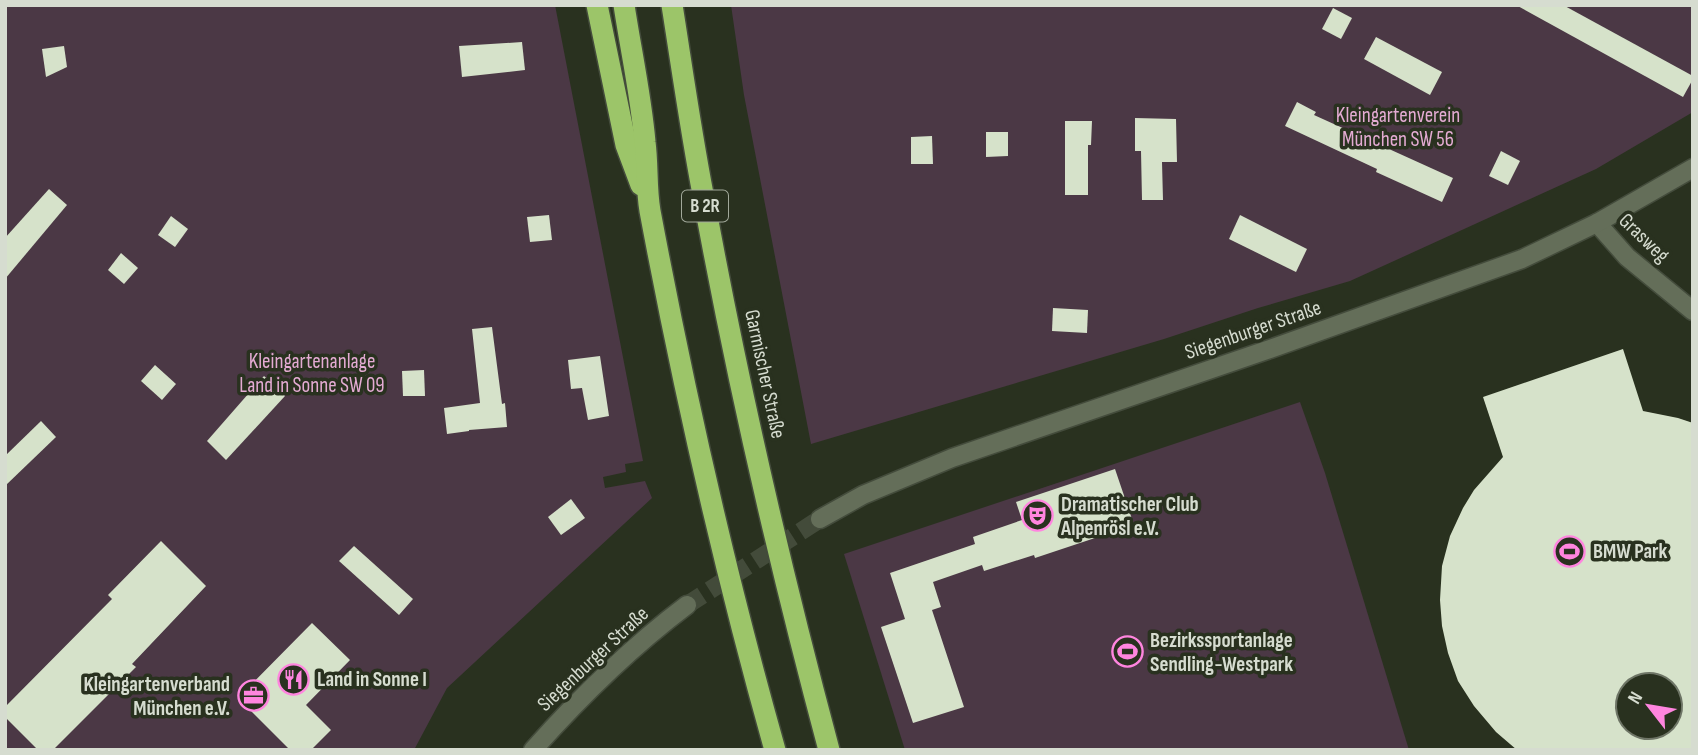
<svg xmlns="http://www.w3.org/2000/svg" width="1698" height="755" font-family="'Sofia Sans Condensed',sans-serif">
  <rect width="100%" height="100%" fill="#29311f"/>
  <g fill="#4b3845">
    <path d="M 5,5 L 555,5 L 643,461 L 625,464 L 626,472 L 603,477 L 605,488 L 645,481 L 652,498 L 447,688 L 414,750 L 5,750 Z"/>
    <path d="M 731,5 L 1693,5 L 1693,112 L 1596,169 L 1350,281 L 1258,308 L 1164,339 L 811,444 L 744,95 Z"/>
    <path d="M 1300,402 L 1325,473 L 1409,750 L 905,750 L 844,554 Z"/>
  </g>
  <g fill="#d6e2ca" fill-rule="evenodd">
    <path d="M 1516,5 L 1563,5 L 1693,76 L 1693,79 L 1683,97 Z"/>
    <path d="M 1333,8 L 1352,18 L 1341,39 L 1322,29 Z"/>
    <path d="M 1376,37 L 1442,72 L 1430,95 L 1364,59 Z"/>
    <path d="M 522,42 L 525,70 L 462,77 L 459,46 Z"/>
    <path d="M 64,46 L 67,67 L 46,77 L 42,49 Z"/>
    <path d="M 1297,102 L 1316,112 L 1314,115 L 1453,178 L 1442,202 L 1376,172 L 1377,169 L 1285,126 Z"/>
    <path d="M 1135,118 L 1176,119 L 1177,162 L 1162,162 L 1163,200 L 1142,200 L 1141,151 L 1135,151 Z"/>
    <path d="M 1065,121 L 1092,121 L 1091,145 L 1088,145 L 1088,195 L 1065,195 Z"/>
    <path d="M 986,132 L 1008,132 L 1008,156 L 986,157 Z"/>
    <path d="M 932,136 L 933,164 L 911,164 L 911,137 Z"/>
    <path d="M 1501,151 L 1520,161 L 1508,185 L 1489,176 Z"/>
    <path d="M 49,189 L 67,205 L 5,279 L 5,238 Z"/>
    <path d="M 549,215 L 552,240 L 530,242 L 527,217 Z"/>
    <path d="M 1240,215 L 1307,249 L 1296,272 L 1229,239 Z"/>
    <path d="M 171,216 L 188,229 L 175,247 L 158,235 Z"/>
    <path d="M 121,253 L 138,268 L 124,284 L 108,270 Z"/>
    <path d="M 1053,308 L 1088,310 L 1087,333 L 1052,331 Z"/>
    <path d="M 492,327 L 502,404 L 505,403 L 507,427 L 469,430 L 469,431 L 447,434 L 444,408 L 480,403 L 472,329 Z"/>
    <path d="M 1623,349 L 1643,411 L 1678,418 L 1693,423 L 1693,750 L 1517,750 L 1496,732 L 1474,706 L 1458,681 L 1448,653 L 1442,626 L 1440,600 L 1442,566 L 1450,536 L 1463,508 L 1474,490 L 1503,457 L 1483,397 ZM 1628,685 L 1670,685 L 1670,727 L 1628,727 Z"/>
    <path d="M 600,356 L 609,416 L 588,420 L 582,388 L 571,389 L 568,360 Z"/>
    <path d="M 155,365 L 176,384 L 162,400 L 141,381 Z"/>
    <path d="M 424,370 L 425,396 L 403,396 L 402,371 Z"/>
    <path d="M 264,376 L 285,396 L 226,460 L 207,441 Z"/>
    <path d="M 41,421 L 56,437 L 5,486 L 5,456 Z"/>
    <path d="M 1115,469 L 1134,525 L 1035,558 L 1034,555 L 984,571 L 982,565 L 933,582 L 941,607 L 932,610 L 964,707 L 913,723 L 881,627 L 905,619 L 890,573 L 975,544 L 973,537 L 1022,520 L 1016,502 Z"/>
    <path d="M 571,499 L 585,518 L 561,535 L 548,517 Z"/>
    <path d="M 161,541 L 206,586 L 132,664 L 136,667 L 53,750 L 38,750 L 5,717 L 5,707 L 112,599 L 108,595 Z"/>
    <path d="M 354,546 L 413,599 L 399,615 L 339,561 Z"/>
    <path d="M 312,623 L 350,660 L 306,705 L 331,730 L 311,750 L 290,750 L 238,698 Z"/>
  </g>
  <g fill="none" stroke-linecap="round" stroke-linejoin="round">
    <path stroke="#434b3a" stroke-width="18" stroke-dasharray="18 9" stroke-linecap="butt" d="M 687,605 L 820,519"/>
    <defs>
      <g id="minor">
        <path d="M 1597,223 L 1627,257 L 1693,311"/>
        <path d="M 820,519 L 863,495 L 952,458 L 1270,349 L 1522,259 L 1597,223 L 1693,168"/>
        <path d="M 533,750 C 580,697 630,648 687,605"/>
      </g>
      <g id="highway">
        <path d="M 597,5 L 626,145 L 641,185"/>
        <path d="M 624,5 C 631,51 641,96 645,142 C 648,165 646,188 650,211 C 684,392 725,573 775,750"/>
        <path d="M 672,5 C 682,68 691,132 703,194 C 737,381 780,567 829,750"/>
      </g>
    </defs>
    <use href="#minor" stroke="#444c3c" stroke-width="21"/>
    <use href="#highway" stroke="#444c3c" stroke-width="24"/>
    <use href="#minor" stroke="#646e59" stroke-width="18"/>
    <use href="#highway" stroke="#9cc569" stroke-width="21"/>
  </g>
  <defs>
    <symbol id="theatre-ring" viewBox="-11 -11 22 22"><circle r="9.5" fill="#29311f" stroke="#ff85df" stroke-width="1.5"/><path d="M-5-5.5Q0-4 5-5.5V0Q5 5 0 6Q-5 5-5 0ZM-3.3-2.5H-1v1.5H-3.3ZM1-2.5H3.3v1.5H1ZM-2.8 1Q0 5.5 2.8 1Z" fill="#ff85df"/></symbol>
    <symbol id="stadium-ring" viewBox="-11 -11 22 22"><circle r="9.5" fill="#29311f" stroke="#ff85df" stroke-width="1.5"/><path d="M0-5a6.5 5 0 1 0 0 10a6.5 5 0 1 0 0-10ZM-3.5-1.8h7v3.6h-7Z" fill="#ff85df"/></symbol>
    <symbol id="restaurant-ring" viewBox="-11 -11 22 22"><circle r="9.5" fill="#29311f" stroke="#ff85df" stroke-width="1.5"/><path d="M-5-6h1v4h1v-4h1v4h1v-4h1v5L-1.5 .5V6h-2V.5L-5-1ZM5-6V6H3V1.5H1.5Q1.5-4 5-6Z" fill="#ff85df"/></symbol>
    <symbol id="office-ring" viewBox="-11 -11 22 22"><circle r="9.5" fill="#29311f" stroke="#ff85df" stroke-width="1.5"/><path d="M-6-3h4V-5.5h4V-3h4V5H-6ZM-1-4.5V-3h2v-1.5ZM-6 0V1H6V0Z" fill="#ff85df"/></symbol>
  </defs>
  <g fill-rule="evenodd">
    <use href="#theatre-ring" x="1020" y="498" width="35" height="35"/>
    <use href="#stadium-ring" x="1552" y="534" width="35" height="35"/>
    <use href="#stadium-ring" x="1110" y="634" width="35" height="35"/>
    <use href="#restaurant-ring" x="276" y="662" width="35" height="35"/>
    <use href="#office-ring" x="236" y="678" width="35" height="35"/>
  </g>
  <g text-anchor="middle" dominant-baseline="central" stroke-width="7" stroke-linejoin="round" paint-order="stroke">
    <rect fill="#29311f" stroke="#a2a99b" stroke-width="2" x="682" y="190.5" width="46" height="31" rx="5"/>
    <g font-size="19" font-weight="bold" fill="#d6dcd0">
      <text x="705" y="206">B 2R</text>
    </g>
    <g font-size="21" fill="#e4abd3" stroke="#29311f">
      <text x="1398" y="115">Kleingartenverein<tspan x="1398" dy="24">München SW 56</tspan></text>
      <text x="312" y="361">Kleingartenanlage<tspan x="312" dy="24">Land in Sonne SW 09</tspan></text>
    </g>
    <g font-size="21" fill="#d6dcd0" stroke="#29311f">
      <text transform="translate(1644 238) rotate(44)">Grasweg</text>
      <text transform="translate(1253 330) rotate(-19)">Siegenburger Straße</text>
      <text transform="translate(765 374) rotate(78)">Garmischer Straße</text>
      <text transform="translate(593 659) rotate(-43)">Siegenburger Straße</text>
    </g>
    <g font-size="21" font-weight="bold" fill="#d6dcd0" stroke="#29311f" text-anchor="start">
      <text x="1061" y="504">Dramatischer Club<tspan x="1061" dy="24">Alpenrösl e.V.</tspan></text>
      <text x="1593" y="551">BMW Park</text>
      <text x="1150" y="640">Bezirkssportanlage<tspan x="1150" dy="24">Sendling-Westpark</tspan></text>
      <text x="317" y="679">Land in Sonne I</text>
      <text x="230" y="684" text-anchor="end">Kleingartenverband<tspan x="230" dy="24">München e.V.</tspan></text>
    </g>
  </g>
  <rect width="1698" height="755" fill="none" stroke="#d6dcd0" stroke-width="14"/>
  <g transform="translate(1649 706) rotate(301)"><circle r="33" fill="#29311f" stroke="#6e7566" stroke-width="2"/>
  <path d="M0-5L12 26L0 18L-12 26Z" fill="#ff85df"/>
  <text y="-10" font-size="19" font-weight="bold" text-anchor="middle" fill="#d6dcd0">N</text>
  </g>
</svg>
